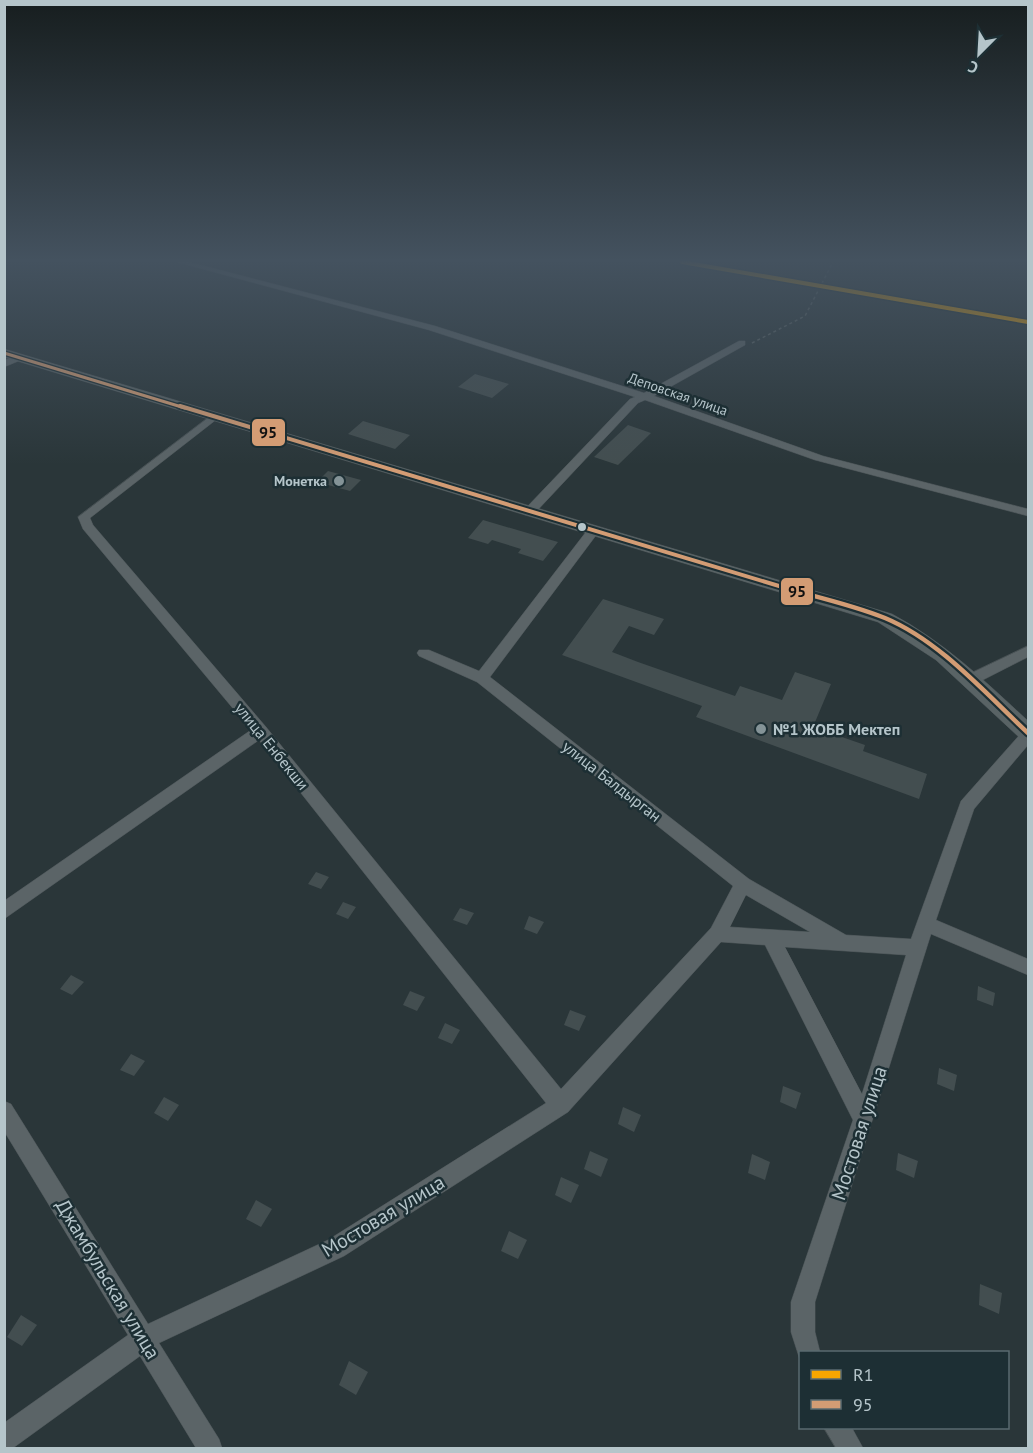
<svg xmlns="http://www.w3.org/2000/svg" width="1033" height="1453" font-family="'PT Sans',sans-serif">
  <rect width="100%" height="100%" fill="#2a3639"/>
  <g fill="#434e50">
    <path d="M 475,374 L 509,384 L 492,398 L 458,387 Z"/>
    <path d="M 363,421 L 410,435 L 395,449 L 348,434 Z"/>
    <path d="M 628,425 L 651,433 L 618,465 L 594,457 Z"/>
    <path d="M 328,471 L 361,480 L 350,491 L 317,482 Z"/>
    <path d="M 483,520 L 558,542 L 543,561 L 518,553 L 521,549 L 492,540 L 488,544 L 468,538 Z"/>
    <path d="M 603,599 L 664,619 L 654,635 L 629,626 L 612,652 L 638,662 L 735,696 L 740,686 L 782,700 L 795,672 L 831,684 L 813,727 L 865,745 L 863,751 L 927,774 L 919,799 L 696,717 L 702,706 L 562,655 Z"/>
    <path d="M 316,872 L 329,877 L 321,889 L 308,884 Z"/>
    <path d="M 343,902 L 356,907 L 348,919 L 336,914 Z"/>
    <path d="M 460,908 L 474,913 L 467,925 L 453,920 Z"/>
    <path d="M 529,916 L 544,922 L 537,934 L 524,929 Z"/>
    <path d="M 71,975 L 84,982 L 72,995 L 60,989 Z"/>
    <path d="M 978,986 L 995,993 L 993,1006 L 977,1000 Z"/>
    <path d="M 410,991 L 425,997 L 417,1011 L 403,1005 Z"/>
    <path d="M 570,1010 L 586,1016 L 579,1031 L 564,1025 Z"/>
    <path d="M 445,1023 L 460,1030 L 452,1044 L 438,1038 Z"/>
    <path d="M 131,1054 L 145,1061 L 134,1076 L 120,1070 Z"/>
    <path d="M 939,1068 L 957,1075 L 954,1091 L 937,1084 Z"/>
    <path d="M 783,1086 L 801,1093 L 796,1109 L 780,1102 Z"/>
    <path d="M 164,1097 L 179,1105 L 168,1121 L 154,1113 Z"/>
    <path d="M 623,1107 L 641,1115 L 634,1132 L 618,1124 Z"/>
    <path d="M 590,1151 L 608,1159 L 601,1177 L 584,1169 Z"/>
    <path d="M 898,1153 L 918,1161 L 914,1178 L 896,1170 Z"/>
    <path d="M 752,1154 L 770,1162 L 765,1180 L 748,1173 Z"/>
    <path d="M 561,1177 L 579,1185 L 571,1203 L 555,1195 Z"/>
    <path d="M 256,1200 L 272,1209 L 261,1227 L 246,1219 Z"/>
    <path d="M 509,1231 L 527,1240 L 518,1259 L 501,1251 Z"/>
    <path d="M 980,1284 L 1002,1293 L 999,1314 L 979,1305 Z"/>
    <path d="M 21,1315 L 37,1325 L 22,1346 L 7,1337 Z"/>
    <path d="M 349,1361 L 368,1372 L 356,1395 L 339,1385 Z"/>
  </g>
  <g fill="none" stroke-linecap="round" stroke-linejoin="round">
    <defs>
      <g id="minor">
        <path d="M 177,262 L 189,262 L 435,326 L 644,393 L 739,341 L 745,341 L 745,345 L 654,396 L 823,456 L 1028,509 L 1028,516 L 815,460 L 645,400 L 638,403 L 533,515 L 525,515 L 525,509 L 630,399 L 635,397 L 429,330 Z"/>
        <path d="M 18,355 L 23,358 L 21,360 L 4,367 L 4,360 Z"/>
        <path d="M 213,414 L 217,415 L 217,419 L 90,518 L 93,525 L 266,727 L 561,1089 L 711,928 L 733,886 L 477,682 L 419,656 L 417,653 L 419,650 L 429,650 L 479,671 L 589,528 L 597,528 L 597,534 L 490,677 L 749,879 L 846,935 L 911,939 L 961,801 L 1023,731 L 1028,729 L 1028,745 L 974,809 L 936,920 L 1028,959 L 1028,975 L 931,934 L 815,1302 L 815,1332 L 820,1352 L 800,1352 L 800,1360 L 791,1332 L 791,1302 L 853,1120 L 765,945 L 721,942 L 568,1112 L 344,1256 L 159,1343 L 219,1439 L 222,1448 L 196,1448 L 140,1356 L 13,1448 L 4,1448 L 4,1423 L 128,1335 L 4,1131 L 4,1101 L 11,1104 L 148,1324 L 328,1240 L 546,1103 L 259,740 L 4,919 L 4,901 L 251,730 L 83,529 L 78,517 ZM 746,895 L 810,932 L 730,927 ZM 785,947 L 906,955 L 862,1094 Z"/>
        <path d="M 1028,646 L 1028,657 L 975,684 L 970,685 L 963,680 L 965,676 Z"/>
        <path d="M 824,1428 L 852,1428 L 863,1448 L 836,1448 Z"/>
      </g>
      <path id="secondary" d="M 4,349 L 892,614 C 944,642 985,681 1028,721 L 1028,741 L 1021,739 L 936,660 L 878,622 L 4,357 Z"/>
    </defs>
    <use href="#minor" stroke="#485154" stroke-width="1"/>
    <use href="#secondary" stroke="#485154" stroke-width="1"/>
    <path stroke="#5a6364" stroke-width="1.5" stroke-dasharray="3 3" stroke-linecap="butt" d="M 752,343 L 805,316 L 833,262"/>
    <use href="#minor" fill="#5b6467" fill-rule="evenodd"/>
    <use href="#secondary" fill="#596365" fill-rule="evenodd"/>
    <defs>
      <path id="bus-1-far2" d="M 4,353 L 185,408"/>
      <path id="bus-1-far1" d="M 180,406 L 789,589"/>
      <path id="bus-1" d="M 784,588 C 817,597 853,605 885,618 C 940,641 985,693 1028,733"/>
    </defs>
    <use href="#bus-1-far2" stroke="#1d2f34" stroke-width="6"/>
    <use href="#bus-1-far1" stroke="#1d2f34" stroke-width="8"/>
    <use href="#bus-1" stroke="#1d2f34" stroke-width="9"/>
    <use href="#bus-1-far2" stroke="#d39c74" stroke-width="3"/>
    <use href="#bus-1-far1" stroke="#d39c74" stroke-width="4"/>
    <use href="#bus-1" stroke="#d39c74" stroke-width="4.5"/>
    <defs>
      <path id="rail-1" d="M 682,262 L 1028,322"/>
    </defs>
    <use href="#rail-1" stroke="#1d2f34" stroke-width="7"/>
    <use href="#rail-1" stroke="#f7a600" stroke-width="4"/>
  </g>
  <linearGradient id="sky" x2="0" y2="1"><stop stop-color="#171e1f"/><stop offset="0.56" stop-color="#44525f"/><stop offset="1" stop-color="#44525f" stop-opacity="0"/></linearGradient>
  <rect width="1033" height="465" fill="url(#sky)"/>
  <g fill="#849397" stroke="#1d2f34" stroke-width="2">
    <circle cx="339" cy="481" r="6"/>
    <circle cx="761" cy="729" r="6"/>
  </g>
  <circle fill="#b5c5ca" stroke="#1d2f34" stroke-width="2" cx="582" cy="527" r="5"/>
  <g text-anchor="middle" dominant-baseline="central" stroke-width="5" stroke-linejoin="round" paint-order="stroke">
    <g font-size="14" fill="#b5c5ca" stroke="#1d2f34">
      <text transform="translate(678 394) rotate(19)">Деповская улица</text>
    </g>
    <g font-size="14" font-weight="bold" fill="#b5c5ca" stroke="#1d2f34" text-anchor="end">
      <text x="327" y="481">Монетка</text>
    </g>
    <g font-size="16" font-weight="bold" fill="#b5c5ca" stroke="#1d2f34" text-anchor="start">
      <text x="773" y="729">№1 ЖОББ Мектеп</text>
    </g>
    <g font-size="16" fill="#b5c5ca" stroke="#1d2f34">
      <text transform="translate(272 746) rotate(51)">улица Енбекши</text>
      <text transform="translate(612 781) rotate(38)">улица Балдырган</text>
    </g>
    <g font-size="20" fill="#b5c5ca" stroke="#1d2f34">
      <text transform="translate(859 1133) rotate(-72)">Мостовая улица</text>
      <text transform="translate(383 1216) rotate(-31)">Мостовая улица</text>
      <text transform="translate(108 1279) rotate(59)">Джамбульская улица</text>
    </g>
  </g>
  <g stroke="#1d2f34" stroke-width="2">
    <rect x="251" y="418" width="35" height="29" rx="6" fill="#d39c74"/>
    <rect x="780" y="577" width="34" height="29" rx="6" fill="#d39c74"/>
  </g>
  <g font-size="16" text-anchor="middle" font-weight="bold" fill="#111">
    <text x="268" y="438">95</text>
    <text x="797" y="597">95</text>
  </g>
  <rect width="1033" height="1453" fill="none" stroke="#b5c5ca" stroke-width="12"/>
  <rect x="799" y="1351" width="210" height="78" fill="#1d2f34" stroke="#5a6b70" stroke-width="1.5"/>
  <rect x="811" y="1370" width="30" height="9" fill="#f7a600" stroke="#5a6b70" stroke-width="1.5"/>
  <text x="853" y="1381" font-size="18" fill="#b5c5ca">R1</text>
  <rect x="811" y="1400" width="30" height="9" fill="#d39c74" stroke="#5a6b70" stroke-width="1.5"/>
  <text x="853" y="1411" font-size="18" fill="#b5c5ca">95</text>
  <g transform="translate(979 54) rotate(204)" stroke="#1d2f34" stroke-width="4.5" paint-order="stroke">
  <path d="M0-4.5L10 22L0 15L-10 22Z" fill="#b5c5ca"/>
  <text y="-9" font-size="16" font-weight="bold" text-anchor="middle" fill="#b5c5ca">С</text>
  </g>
</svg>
